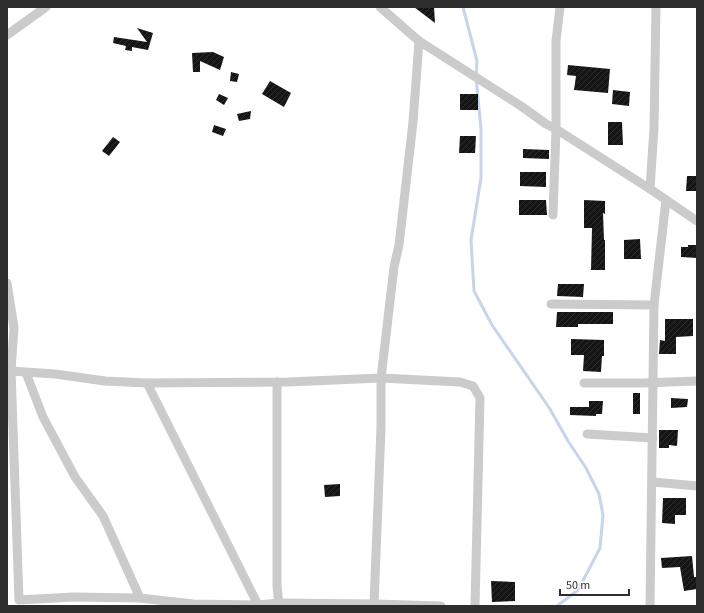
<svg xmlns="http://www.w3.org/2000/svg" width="704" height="613" font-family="'Source Sans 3',sans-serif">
  <defs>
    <pattern id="building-hatch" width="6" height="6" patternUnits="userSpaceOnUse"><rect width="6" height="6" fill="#151515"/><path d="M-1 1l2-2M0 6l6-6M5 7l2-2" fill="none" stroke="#2f2f2f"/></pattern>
  </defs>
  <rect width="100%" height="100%" fill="#fff"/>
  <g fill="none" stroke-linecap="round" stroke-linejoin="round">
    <path stroke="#c6d4ee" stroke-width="3" d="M 463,7 L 477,61 L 476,77 L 481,129 L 481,178 L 471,240 L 474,291 L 492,325 L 550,409 L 568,441 L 586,468 L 599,494 L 603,515 L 600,548 L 578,590 L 557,606"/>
  </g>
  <g fill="url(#building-hatch)">
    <path d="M 414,7 L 434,7 L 435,23 Z"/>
    <path d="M 137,28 L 153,33 L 148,50 L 132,47 L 132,51 L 125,50 L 126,46 L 113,43 L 114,37 L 147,42 Z"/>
    <path d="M 213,52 L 224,57 L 220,70 L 200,61 L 200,72 L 193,72 L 192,53 Z"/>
    <path d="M 568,65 L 610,69 L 608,93 L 574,90 L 576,76 L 567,75 Z"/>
    <path d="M 231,72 L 239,74 L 237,82 L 230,81 Z"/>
    <path d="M 270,81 L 291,93 L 284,107 L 262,94 Z"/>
    <path d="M 613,90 L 630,92 L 629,106 L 612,104 Z"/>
    <path d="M 219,94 L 228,98 L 224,105 L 216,100 Z"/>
    <rect x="460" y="94" width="18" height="16"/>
    <path d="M 251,111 L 250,119 L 239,121 L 237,114 Z"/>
    <path d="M 608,122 L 622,122 L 623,145 L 608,145 Z"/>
    <path d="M 214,125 L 226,129 L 223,136 L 212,132 Z"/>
    <path d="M 460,136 L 476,136 L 475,153 L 459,153 Z"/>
    <path d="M 113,137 L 120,142 L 109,156 L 102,151 Z"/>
    <path d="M 523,149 L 549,150 L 549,159 L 523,158 Z"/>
    <path d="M 520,172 L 546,172 L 546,187 L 520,186 Z"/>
    <path d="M 687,176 L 697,176 L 697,191 L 686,191 Z"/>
    <path d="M 519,200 L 546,200 L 547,215 L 519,215 Z"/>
    <path d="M 584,200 L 605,201 L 605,214 L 603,213 L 604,240 L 605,240 L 605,270 L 591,270 L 592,228 L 584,228 Z"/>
    <path d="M 640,239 L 641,259 L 624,259 L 624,240 Z"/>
    <path d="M 688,245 L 697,245 L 697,258 L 681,257 L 681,247 L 688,247 Z"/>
    <path d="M 558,284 L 584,284 L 583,297 L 557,296 Z"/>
    <path d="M 557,312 L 613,312 L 613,324 L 578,324 L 578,327 L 556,327 Z"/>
    <path d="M 665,319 L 693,319 L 693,336 L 676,337 L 676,354 L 659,354 L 660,340 L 665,341 Z"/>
    <path d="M 571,339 L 604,340 L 604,356 L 602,356 L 601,372 L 583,371 L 584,355 L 571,355 Z"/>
    <rect x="633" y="393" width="7" height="21"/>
    <path d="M 671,398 L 688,399 L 687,407 L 671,408 Z"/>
    <path d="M 589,401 L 603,401 L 602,414 L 596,414 L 596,416 L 570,415 L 570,407 L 589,407 Z"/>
    <path d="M 659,430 L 678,430 L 677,446 L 669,445 L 669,448 L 659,448 Z"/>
    <path d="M 340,484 L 340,496 L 325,497 L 324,485 Z"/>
    <path d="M 663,498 L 686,498 L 686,515 L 675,515 L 675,524 L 662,523 Z"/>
    <path d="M 692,556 L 694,577 L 697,577 L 697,589 L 684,591 L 680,567 L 662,568 L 661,558 Z"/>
    <path d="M 491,581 L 515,582 L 515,601 L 492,602 Z"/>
  </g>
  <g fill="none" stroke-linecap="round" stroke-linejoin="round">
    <g stroke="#cbcbcb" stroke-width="9">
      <path d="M 380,7 L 419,41 L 521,106 L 546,124 L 556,129 L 650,189 L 697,221"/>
      <path d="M 7,35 L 46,7"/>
      <path d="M 650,189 L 654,128 L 656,7"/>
      <path d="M 553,215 L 556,129 L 556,41 L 560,7"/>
      <path d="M 7,283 L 14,328 L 11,371 L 19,600 L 73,597 L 140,598"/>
      <path d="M 551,304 L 654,305"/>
      <path d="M 11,371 L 55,374 L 105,381 L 147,383 L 288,382 L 381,378 L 460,382 L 473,386 L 480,398 L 475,606"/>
      <path d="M 26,373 L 43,417 L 75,477 L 103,516 L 140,598 L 193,604 L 258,605"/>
      <path d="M 277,382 L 277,586 L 279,606"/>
      <path d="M 147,383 L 258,605 L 279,603 L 374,604 L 441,606"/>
      <path d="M 584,383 L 643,383 L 697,381"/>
      <path d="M 587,434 L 653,438"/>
      <path d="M 653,482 L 697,486"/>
      <path d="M 374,604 L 381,428 L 381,378 L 394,267 L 399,245 L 413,122 L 419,41"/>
      <path d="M 650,606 L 654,305 L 666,200"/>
    </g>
  </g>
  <rect width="704" height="613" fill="none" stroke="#2e2e2e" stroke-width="16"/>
  <path d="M560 589v6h69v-6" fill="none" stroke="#2e2e2e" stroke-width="2"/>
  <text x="566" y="589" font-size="12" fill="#2e2e2e" stroke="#ffffff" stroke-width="3" paint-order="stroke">50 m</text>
</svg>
